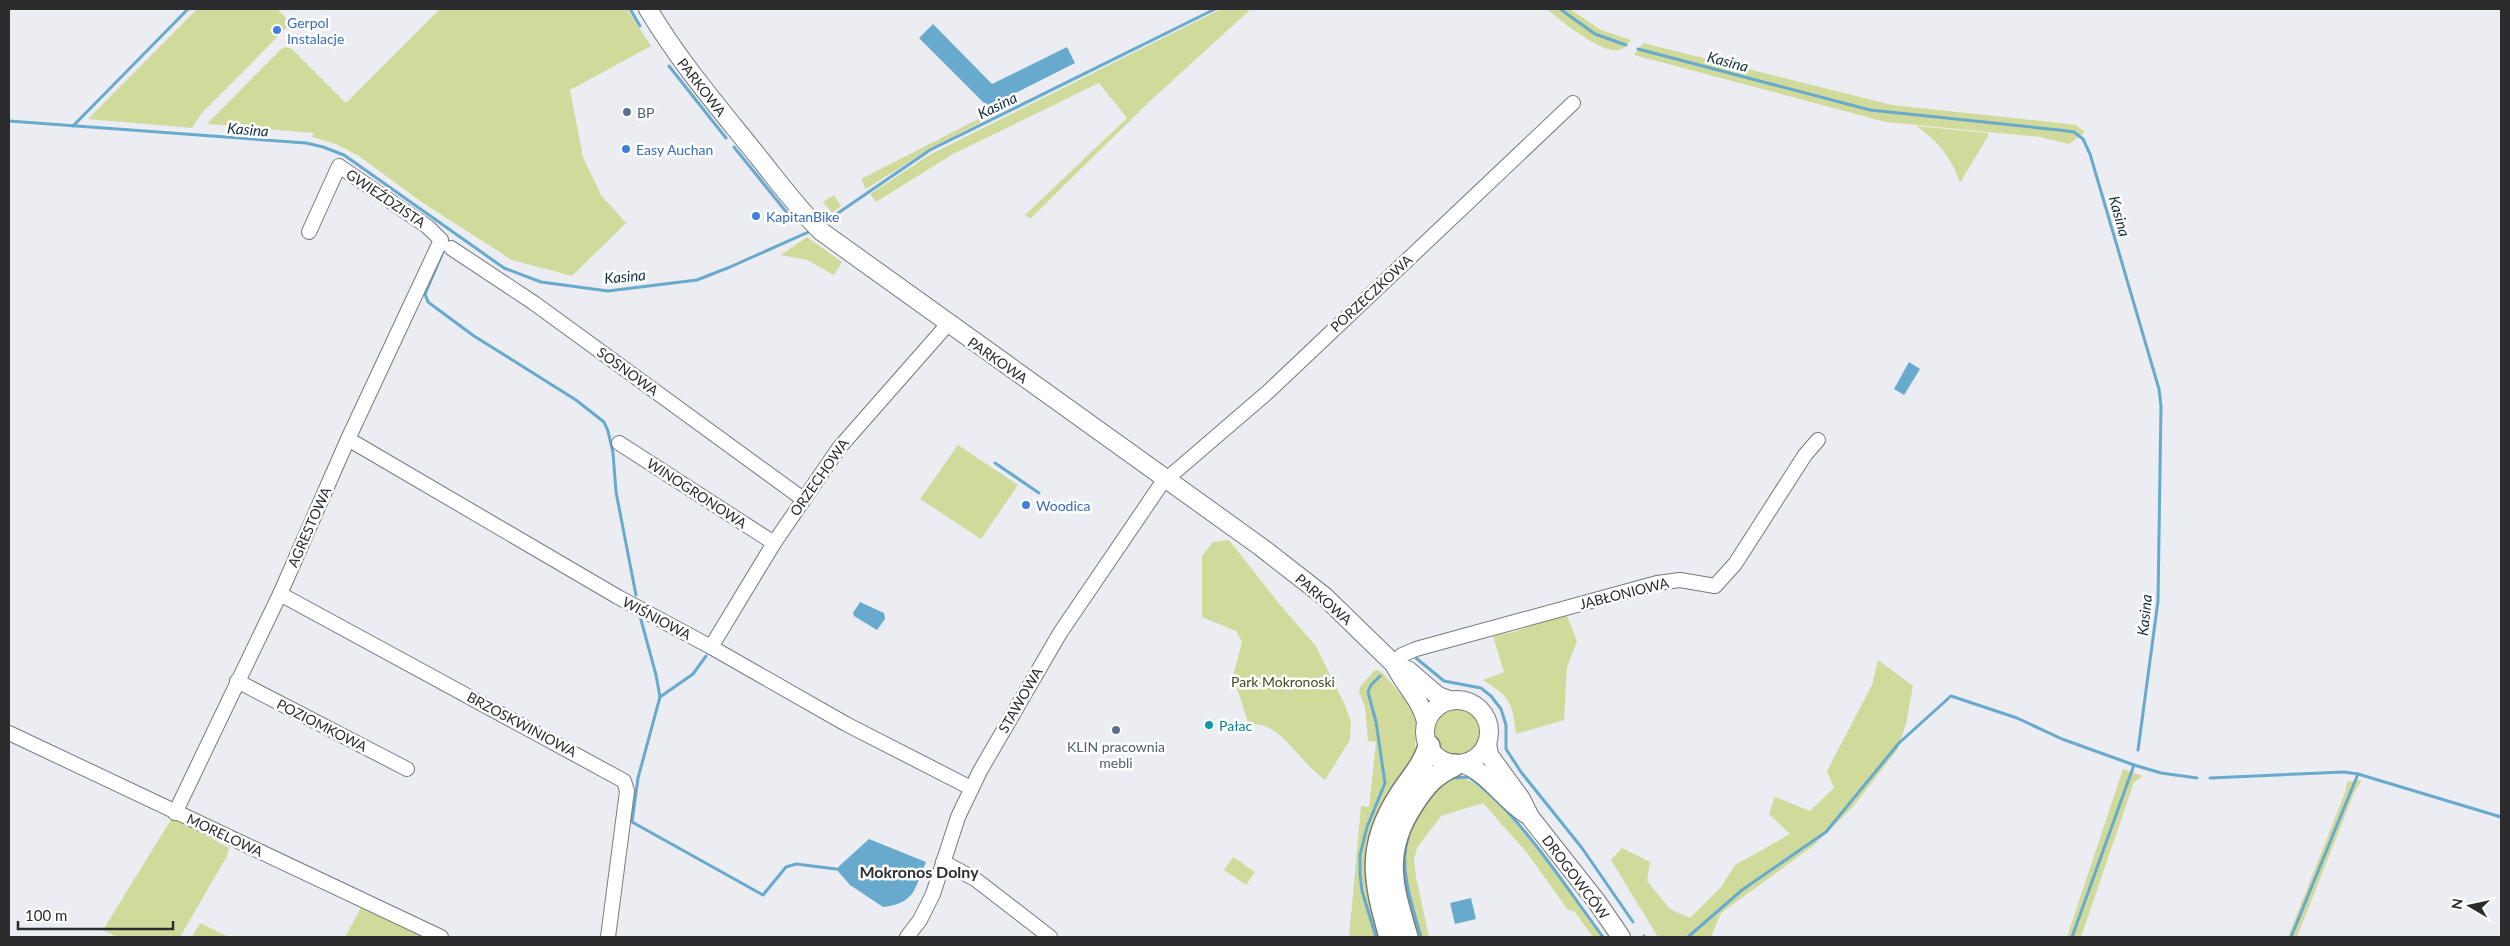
<svg xmlns="http://www.w3.org/2000/svg" width="2510" height="946" font-family="Lato,sans-serif">
  <rect width="100%" height="100%" fill="#ebedf3"/>
  <g fill="#d0db9b">
    <path d="M 197,9 L 277,9 L 291,23 L 201,114 L 192,128 L 88,119 Z"/>
    <path d="M 440,9 L 627,9 L 651,46 L 570,90 L 583,157 L 601,195 L 626,223 L 572,276 L 512,260 L 423,203 L 359,156 L 336,144 L 312,137 L 314,133 L 207,124 L 281,49 L 286,47 L 292,49 L 346,103 Z"/>
    <path d="M 1221,9 L 1251,9 L 1149,102 L 1030,219 L 1025,215 L 1127,118 L 1099,83 L 953,154 L 876,202 L 870,194 L 931,154 Z"/>
    <path d="M 1547,9 L 1570,9 L 1601,30 L 1631,40 C 1628,43 1624,49 1619,50 C 1601,54 1560,20 1547,9 Z"/>
    <path d="M 1643,43 L 1892,105 L 2060,123 L 2076,125 L 2085,132 L 2069,144 L 2040,137 L 1886,122 L 1634,55 Z"/>
    <path d="M 988,114 L 989,118 L 928,150 L 866,189 L 861,179 Z"/>
    <path d="M 1916,126 L 1988,133 L 1988,136 L 1960,183 C 1952,158 1938,141 1916,126 Z"/>
    <path d="M 834,195 L 841,206 L 832,213 L 823,202 Z"/>
    <path d="M 807,237 L 842,262 L 834,275 L 807,260 L 781,255 Z"/>
    <path d="M 958,445 L 1018,485 L 981,539 L 920,499 Z"/>
    <path d="M 1229,540 L 1281,606 L 1316,646 L 1344,703 L 1351,722 L 1350,740 L 1325,780 C 1306,767 1285,734 1267,727 C 1262,724 1254,724 1248,722 L 1233,676 L 1242,642 L 1236,631 L 1202,617 L 1202,556 L 1213,542 Z"/>
    <path d="M 1566,613 L 1577,641 L 1567,667 L 1564,720 L 1516,734 C 1512,701 1511,698 1483,680 L 1504,672 L 1493,636 L 1514,632 Z"/>
    <path d="M 1878,660 L 1913,686 L 1906,724 L 1897,750 L 1852,808 L 1813,846 L 1721,913 L 1711,937 L 1658,937 L 1611,860 L 1622,848 L 1650,862 L 1647,881 L 1670,909 L 1690,918 L 1721,887 L 1735,865 L 1790,834 L 1769,814 L 1775,797 L 1810,811 L 1834,788 L 1827,771 L 1872,685 Z"/>
    <path d="M 1378,670 L 1384,674 L 1413,710 L 1416,720 L 1415,754 L 1391,790 L 1376,818 L 1382,937 L 1349,937 L 1361,806 L 1369,807 L 1376,742 L 1368,741 L 1365,707 L 1359,692 L 1360,687 L 1374,671 Z"/>
    <circle cx="1457" cy="732" r="24"/>
    <path d="M 2123,769 L 2143,776 L 2134,782 L 2081,937 L 2067,937 Z"/>
    <path d="M 1462,777 C 1502,792 1574,900 1602,937 L 1593,937 L 1574,911 L 1568,910 L 1527,853 L 1483,803 L 1441,816 L 1417,848 L 1414,860 L 1416,877 L 1429,937 L 1413,937 L 1402,899 L 1400,846 L 1430,790 L 1435,792 L 1449,780 Z"/>
    <path d="M 2362,780 L 2354,793 L 2297,937 L 2288,937 L 2346,790 L 2347,782 Z"/>
    <path d="M 172,818 L 229,848 L 227,856 L 180,937 L 117,937 L 103,930 Z"/>
    <path d="M 1233,857 L 1255,872 L 1246,885 L 1224,870 Z"/>
    <path d="M 362,906 L 429,937 L 345,937 Z"/>
    <path d="M 200,923 L 229,937 L 192,937 Z"/>
  </g>
  <g fill="#67aacd">
    <path d="M 933,24 L 992,84 L 1067,47 L 1075,63 L 988,107 L 919,38 Z"/>
    <path d="M 1909,362 L 1920,369 L 1904,395 L 1894,389 Z"/>
    <path d="M 860,602 L 884,613 L 885,619 L 877,630 L 854,616 L 853,613 Z"/>
    <path d="M 869,839 L 926,862 C 914,889 916,903 883,907 L 850,885 L 836,869 Z"/>
    <path d="M 1471,898 L 1476,919 L 1455,924 L 1450,903 Z"/>
  </g>
  <g fill="none" stroke-linecap="round" stroke-linejoin="round">
    <g stroke="#67aacd" stroke-width="3">
      <path d="M 630,9 L 640,26"/>
      <path d="M 1560,9 L 1595,34 L 1626,45"/>
      <path d="M 1638,49 L 1870,110 L 2059,130 L 2074,132 L 2083,139 L 2090,154 L 2159,389 L 2161,406 L 2158,601 L 2138,750"/>
      <path d="M 669,66 L 726,138"/>
      <path d="M 9,121 L 306,143 L 323,147 L 344,155 L 504,268 L 541,282 L 608,291 L 697,280 L 730,267 L 813,230"/>
      <path d="M 73,126 L 188,9"/>
      <path d="M 734,147 L 792,219"/>
      <path d="M 822,224 L 930,150 L 1215,9"/>
      <path d="M 443,252 L 425,294 L 428,302 L 474,336 L 576,400 L 604,422 L 608,431 L 613,453 L 616,492 L 636,595"/>
      <path d="M 995,463 L 1039,493"/>
      <path d="M 640,616 L 656,675 L 660,697 L 638,778 L 632,822 L 763,895 L 786,867 L 796,864 L 836,869"/>
      <path d="M 1416,658 L 1444,681 L 1481,688 L 1491,696 L 1501,709 L 1506,725 L 1506,749 L 1521,772 L 1582,848 L 1633,922"/>
      <path d="M 660,697 L 693,674 L 706,656"/>
      <path d="M 1452,778 L 1469,777 C 1520,814 1565,886 1603,937"/>
      <path d="M 2210,778 L 2344,772 L 2358,774 L 2501,817"/>
      <path d="M 1408,838 C 1398,868 1413,908 1421,937"/>
      <path d="M 1644,936 L 1644,937"/>
      <path d="M 1376,937 L 1362,891 L 1360,874 L 1360,855 L 1367,827 L 1385,783 L 1376,722 L 1368,692 L 1371,685 L 1380,676"/>
      <path d="M 1688,937 L 1742,890 L 1826,832 L 1899,743 L 1951,696 L 2017,718 L 2062,739 L 2134,765 L 2161,773 L 2197,778"/>
      <path d="M 2072,937 L 2134,765"/>
      <path d="M 2291,937 L 2358,774"/>
    </g>
    <defs>
      <g id="minor">
        <path d="M 451,248 L 534,303 L 803,499"/>
        <path d="M 348,439 L 618,597 L 711,647 L 846,724 L 971,788"/>
        <path d="M 619,443 L 774,543"/>
        <path d="M 280,594 L 624,781 L 627,791 L 608,937"/>
        <path d="M 711,647 L 774,543 L 839,448 L 948,324"/>
        <path d="M 1394,664 L 1402,655 L 1416,649 L 1657,583 L 1680,580 L 1715,586 L 1735,564 L 1805,455 L 1818,440"/>
        <path d="M 237,681 L 407,769"/>
        <path d="M 9,733 L 441,937"/>
        <path d="M 175,813 L 280,594 L 348,439 L 441,240 L 428,227 L 339,166 L 309,232"/>
        <path d="M 943,862 L 975,879 L 1050,937"/>
        <path d="M 907,937 L 920,920 L 933,894 L 958,817 L 980,771 L 1060,633 L 1162,483 L 1269,391 L 1573,103"/>
      </g>
      <g id="major">
        <path d="M 648,9 C 680,63 721,110 760,159 C 780,184 799,210 822,232 L 1261,547 L 1324,596 L 1394,664 L 1409,671 L 1438,696 L 1449,700"/>
        <path d="M 1394,664 C 1404,685 1422,701 1426,722"/>
        <circle cx="1457" cy="732" r="32"/>
        <path d="M 1487,743 L 1489,755 L 1521,799 L 1530,817 L 1597,902 L 1621,937"/>
        <path d="M 1464,764 C 1488,773 1504,800 1526,814"/>
      </g>
      <g id="highway">
        <path d="M 1390,937 C 1374,881 1366,847 1400,795 C 1410,779 1424,765 1429,746"/>
        <path d="M 1407,937 C 1392,886 1381,852 1413,804 C 1426,784 1434,775 1455,765"/>
      </g>
    </defs>
    <use href="#minor" stroke="#77797e" stroke-width="16"/>
    <use href="#major" stroke="#77797e" stroke-width="20"/>
    <use href="#highway" stroke="#77797e" stroke-width="24"/>
    <use href="#minor" stroke="#fff" stroke-width="14"/>
    <use href="#major" stroke="#fff" stroke-width="18"/>
    <use href="#highway" stroke="#fff" stroke-width="21"/>
  </g>
  <g fill="#3f7fe0" stroke="#fff" stroke-width="2">
    <circle cx="277" cy="30" r="5"/>
    <circle cx="626" cy="149" r="5"/>
    <circle cx="756" cy="216" r="5"/>
    <circle cx="1026" cy="505" r="5"/>
  </g>
  <g fill="#5c6f8a" stroke="#fff" stroke-width="2">
    <circle cx="627" cy="112" r="5"/>
    <circle cx="1116" cy="730" r="5"/>
  </g>
  <circle fill="#0f9aa8" stroke="#fff" stroke-width="2" cx="1209" cy="725" r="5"/>
  <g text-anchor="middle" dominant-baseline="central" stroke-width="5" stroke-linejoin="round" paint-order="stroke">
    <g font-size="14" fill="#366cbe" stroke="#fff" text-anchor="start">
      <text x="287" y="22">Gerpol<tspan x="287" dy="16">Instalacje</tspan></text>
      <text x="636" y="149">Easy Auchan</text>
      <text x="766" y="216">KapitanBike</text>
      <text x="1036" y="505">Woodica</text>
    </g>
    <g font-size="14" fill="#2c2c2f" stroke="#fff">
      <text transform="translate(702 87) rotate(52)">PARKOWA</text>
      <text transform="translate(386 198) rotate(34)">GWIEŹDZISTA</text>
      <text transform="translate(1371 293) rotate(-43)">PORZECZKOWA</text>
      <text transform="translate(998 360) rotate(35)">PARKOWA</text>
      <text transform="translate(628 371) rotate(36)">SOSNOWA</text>
      <text transform="translate(819 477) rotate(-55)">ORZECHOWA</text>
      <text transform="translate(697 493) rotate(33)">WINOGRONOWA</text>
      <text transform="translate(309 527) rotate(-66)">AGRESTOWA</text>
      <text transform="translate(1624 593) rotate(-14)">JABŁONIOWA</text>
      <text transform="translate(1324 599) rotate(41)">PARKOWA</text>
      <text transform="translate(657 618) rotate(28)">WIŚNIOWA</text>
      <text transform="translate(1020 700) rotate(-60)">STAWOWA</text>
      <text transform="translate(522 724) rotate(28)">BRZOSKWINIOWA</text>
      <text transform="translate(322 725) rotate(27)">POZIOMKOWA</text>
      <text transform="translate(225 835) rotate(25)">MORELOWA</text>
      <text transform="translate(1576 877) rotate(53)">DROGOWCÓW</text>
    </g>
    <g font-size="14" fill="#4e5e75" stroke="#fff" text-anchor="start">
      <text x="637" y="112">BP</text>
      <text x="1116" y="746" text-anchor="middle">KLIN pracownia<tspan x="1116" dy="16">mebli</tspan></text>
    </g>
    <g font-size="14" fill="#444a1b" stroke="#fff">
      <text x="1283" y="681">Park Mokronoski</text>
    </g>
    <g font-size="14" fill="#0d838f" stroke="#fff" text-anchor="start">
      <text x="1219" y="725">Pałac</text>
    </g>
    <g font-size="15" font-style="italic" fill="#10303f" stroke="#fff">
      <text transform="translate(1728 61) rotate(15)">Kasina</text>
      <text transform="translate(997 105) rotate(-26)">Kasina</text>
      <text transform="translate(248 129) rotate(5)">Kasina</text>
      <text transform="translate(2120 216) rotate(74)">Kasina</text>
      <text transform="translate(625 276) rotate(-5)">Kasina</text>
      <text transform="translate(2144 615) rotate(-84)">Kasina</text>
    </g>
    <g font-size="16" font-weight="bold" fill="#2e2f34" stroke="#fff">
      <text x="919" y="871">Mokronos Dolny</text>
    </g>
  </g>
  <rect width="2510" height="946" fill="none" stroke="#2c2c2f" stroke-width="20"/>
  <g transform="translate(2470 906) rotate(279)" stroke="#ffffff" stroke-width="4" paint-order="stroke">
  <path d="M0-4L9 19L0 12L-9 19Z" fill="#2c2c2f"/>
  <text y="-8" font-size="14" font-weight="bold" text-anchor="middle" fill="#2c2c2f">N</text>
  </g>
  <path d="M18 921v8h155v-8" fill="none" stroke="#2c2c2f" stroke-width="2.5"/>
  <text x="25" y="921" font-size="15" fill="#2c2c2f" stroke="#ffffff" stroke-width="4" paint-order="stroke">100 m</text>
</svg>
